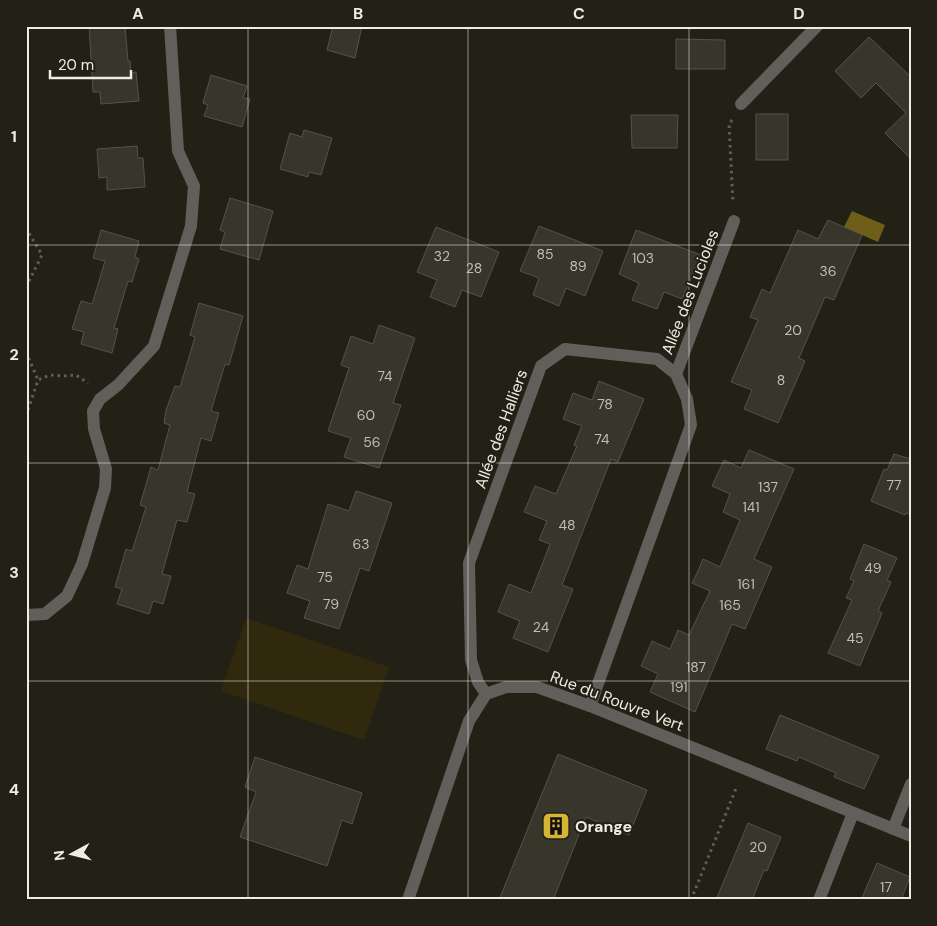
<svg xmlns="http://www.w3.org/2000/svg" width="937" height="926" font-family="'DM Sans',sans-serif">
  <rect width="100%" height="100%" fill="#232016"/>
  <path fill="#31290e" d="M 246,618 L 389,667 L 364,740 L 221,691 Z"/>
  <path fill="#6f5e18" d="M 852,211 L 885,225 L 878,242 L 844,227 Z"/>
  <g fill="#38352b" stroke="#555247">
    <path d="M 89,26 L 125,26 L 128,61 L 130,61 L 131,73 L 136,72 L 139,101 L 101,104 L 100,92 L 93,92 Z"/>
    <path d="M 333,26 L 362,26 L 355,58 L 327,50 Z"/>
    <path d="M 869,37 L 911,77 L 911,159 L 885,133 L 906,113 L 876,83 L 861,98 L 835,71 Z"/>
    <path d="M 676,39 L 725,40 L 725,69 L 676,69 Z"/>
    <path d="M 211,75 L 247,86 L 243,98 L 250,99 L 242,127 L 204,116 L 208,105 L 203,103 Z"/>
    <rect x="756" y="114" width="32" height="46"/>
    <path d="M 631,115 L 678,115 L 677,148 L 632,148 Z"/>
    <path d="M 304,130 L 332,138 L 321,175 L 309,172 L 308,177 L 280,169 L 290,133 L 302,137 Z"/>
    <path d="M 137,146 L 138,158 L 143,158 L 145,187 L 107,190 L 107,177 L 99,178 L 97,149 Z"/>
    <path d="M 230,198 L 273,211 L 259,260 L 220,249 L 225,232 L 220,230 Z"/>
    <path d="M 828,220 L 862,235 L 834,300 L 825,297 L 799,358 L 805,361 L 778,423 L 744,409 L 752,390 L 731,382 L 758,320 L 750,317 L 762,289 L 770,293 L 798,230 L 818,239 Z"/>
    <path d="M 539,226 L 603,251 L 585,296 L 566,288 L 559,306 L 533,295 L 539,278 L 520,271 Z"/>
    <path d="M 436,227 L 499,252 L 481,297 L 462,290 L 455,307 L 430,297 L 437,280 L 417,272 Z"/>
    <path d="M 101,230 L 139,241 L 135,257 L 139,259 L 132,282 L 128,281 L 114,328 L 118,329 L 112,353 L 81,344 L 84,332 L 72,329 L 81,301 L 92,304 L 105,261 L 93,258 Z"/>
    <path d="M 636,230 L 701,255 L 682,299 L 664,292 L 657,309 L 632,300 L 639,283 L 619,274 Z"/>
    <path d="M 199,303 L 243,316 L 229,365 L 225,364 L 211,411 L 219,413 L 211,441 L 201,438 L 187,492 L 195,494 L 187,522 L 177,520 L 162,574 L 171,576 L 163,604 L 153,601 L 149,614 L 117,604 L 122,589 L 115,587 L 126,549 L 132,551 L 146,507 L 140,505 L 151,467 L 158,470 L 170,425 L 164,423 L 166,410 L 175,386 L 180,387 L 195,337 L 190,335 Z"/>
    <path d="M 379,325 L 415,338 L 393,403 L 401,405 L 379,468 L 344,457 L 351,438 L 328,431 L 349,368 L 341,365 L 351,336 L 373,344 Z"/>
    <path d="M 599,381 L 644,399 L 618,462 L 611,459 L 562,585 L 573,589 L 548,652 L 513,638 L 520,621 L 498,612 L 509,584 L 531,593 L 550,544 L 539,540 L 547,521 L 524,512 L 535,486 L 556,494 L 577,446 L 574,445 L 582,426 L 563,419 L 573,393 L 592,400 Z"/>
    <path d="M 749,450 L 794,469 L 754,559 L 772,567 L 745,629 L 732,624 L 695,712 L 650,692 L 658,674 L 641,666 L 652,641 L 670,649 L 678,630 L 689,635 L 710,591 L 692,583 L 698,571 L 703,559 L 720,567 L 740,520 L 723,512 L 730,494 L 712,486 L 724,460 L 741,468 Z"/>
    <path d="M 894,454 L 911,459 L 911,515 L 906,513 L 905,515 L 871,501 L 884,469 L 887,470 Z"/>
    <path d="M 356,491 L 392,503 L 369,571 L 360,568 L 339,629 L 304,618 L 310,601 L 287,593 L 297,565 L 308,569 L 328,504 L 349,511 Z"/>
    <path d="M 864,544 L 897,558 L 887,580 L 891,582 L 878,611 L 882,613 L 860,666 L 828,653 L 852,600 L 846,598 L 854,581 L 850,579 Z"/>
    <path d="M 780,715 L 812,728 L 879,756 L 864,789 L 834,777 L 836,773 L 799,757 L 797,761 L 766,749 Z"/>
    <path d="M 558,754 L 647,790 L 629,835 L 586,817 L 553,900 L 499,900 Z"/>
    <path d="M 255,757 L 362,793 L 352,824 L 342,820 L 327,866 L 240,837 L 256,792 L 245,787 Z"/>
    <path d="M 748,823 L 781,837 L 767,871 L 764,870 L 752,900 L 716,900 Z"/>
    <path d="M 877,863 L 910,877 L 901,900 L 861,900 Z"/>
  </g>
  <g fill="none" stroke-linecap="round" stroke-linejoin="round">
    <g stroke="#615e55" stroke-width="3" stroke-dasharray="2.5 4" stroke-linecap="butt">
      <path d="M 732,120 L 729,124 L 733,203"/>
      <path d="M 26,287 L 42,255 L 26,228"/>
      <path d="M 26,352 L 38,380"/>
      <path d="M 26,416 L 38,380 L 50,375 L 64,376 L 76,375 L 88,383"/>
      <path d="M 691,900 L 737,786"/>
    </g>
    <g stroke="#615f5a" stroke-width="12">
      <path d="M 741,104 L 817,26"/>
      <path d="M 676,374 L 734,221"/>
      <path d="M 26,615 L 45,614 L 67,596 L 82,564 L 105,488 L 106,469 L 94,429 L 93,411 L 100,399 L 118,385 L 154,346 L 191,226 L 194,186 L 178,151 L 170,26"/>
      <path d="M 486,694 L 478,682 L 471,660 L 469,563 L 541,366 L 565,349 L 657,359 L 676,374 L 687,399 L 691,425 L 590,706"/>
      <path d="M 893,829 L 911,784"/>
      <path d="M 408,900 L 469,721 L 486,694 L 506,687 L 537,687 L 590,706 L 911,836"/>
      <path d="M 819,900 L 853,813"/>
    </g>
  </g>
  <path fill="none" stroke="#eeece5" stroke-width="1" stroke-opacity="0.55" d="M 248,26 L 248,900M 468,26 L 468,900M 689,26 L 689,900M 26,245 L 911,245M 26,463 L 911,463M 26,681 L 911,681"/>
  <defs>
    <symbol id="building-square" viewBox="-11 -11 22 22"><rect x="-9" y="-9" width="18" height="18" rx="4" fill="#d6b534" stroke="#232016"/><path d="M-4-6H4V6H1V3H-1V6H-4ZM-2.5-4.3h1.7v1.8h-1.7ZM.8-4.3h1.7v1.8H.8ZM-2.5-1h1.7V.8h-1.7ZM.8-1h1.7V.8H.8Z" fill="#111"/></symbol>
  </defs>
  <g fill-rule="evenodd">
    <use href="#building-square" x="540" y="810" width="32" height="32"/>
  </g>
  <g text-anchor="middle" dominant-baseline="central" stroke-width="4" stroke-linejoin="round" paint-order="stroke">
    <g font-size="14" fill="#c0beb6">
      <text x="545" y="254">85</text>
      <text x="442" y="256">32</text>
      <text x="643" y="258">103</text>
      <text x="578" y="266">89</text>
      <text x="474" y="268">28</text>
      <text x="828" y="271">36</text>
      <text x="793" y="330">20</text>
      <text x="385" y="376">74</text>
      <text x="781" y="380">8</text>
      <text x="605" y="404">78</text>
      <text x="366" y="415">60</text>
      <text x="602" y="439">74</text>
      <text x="372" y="442">56</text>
      <text x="894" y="485">77</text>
      <text x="768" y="487">137</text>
      <text x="751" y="507">141</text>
      <text x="567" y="525">48</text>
      <text x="361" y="544">63</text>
      <text x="873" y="568">49</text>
      <text x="325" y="577">75</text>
      <text x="746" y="584">161</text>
      <text x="331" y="604">79</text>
      <text x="730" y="605">165</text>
      <text x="541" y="627">24</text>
      <text x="855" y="638">45</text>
      <text x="696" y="667">187</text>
      <text x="679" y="687">191</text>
      <text x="758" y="847">20</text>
      <text x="886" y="887">17</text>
    </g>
    <g font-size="16" fill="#eeece5" stroke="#232016">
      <text transform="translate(690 292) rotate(-69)">Allée des Lucioles</text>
      <text transform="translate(501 429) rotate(-70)">Allée des Halliers</text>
      <text transform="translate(617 701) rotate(21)">Rue du Rouvre Vert</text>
    </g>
    <g font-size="16" font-weight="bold" fill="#eeece5" stroke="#232016" text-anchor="start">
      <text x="575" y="826">Orange</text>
    </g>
  </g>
  <rect width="937" height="926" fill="none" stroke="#232016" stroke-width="55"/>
  <g transform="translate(72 854) rotate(263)" stroke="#232016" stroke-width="4" paint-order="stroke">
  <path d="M0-4L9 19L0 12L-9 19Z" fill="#eeece5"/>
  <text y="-8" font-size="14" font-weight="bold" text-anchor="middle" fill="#eeece5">N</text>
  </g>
  <path d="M50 70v8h81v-8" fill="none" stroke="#eeece5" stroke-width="2.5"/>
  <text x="58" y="70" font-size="15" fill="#eeece5" stroke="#232016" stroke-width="4" paint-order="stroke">20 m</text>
  <rect x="28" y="28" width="882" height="870" fill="none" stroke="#eeece5" stroke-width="2"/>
  <g font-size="16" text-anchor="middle" font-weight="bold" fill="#eeece5">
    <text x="138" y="19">A</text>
    <text x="358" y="19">B</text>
    <text x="579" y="19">C</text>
    <text x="799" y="19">D</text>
    <text x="14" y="142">1</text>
    <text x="14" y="360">2</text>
    <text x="14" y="578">3</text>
    <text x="14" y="795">4</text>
  </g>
</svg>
